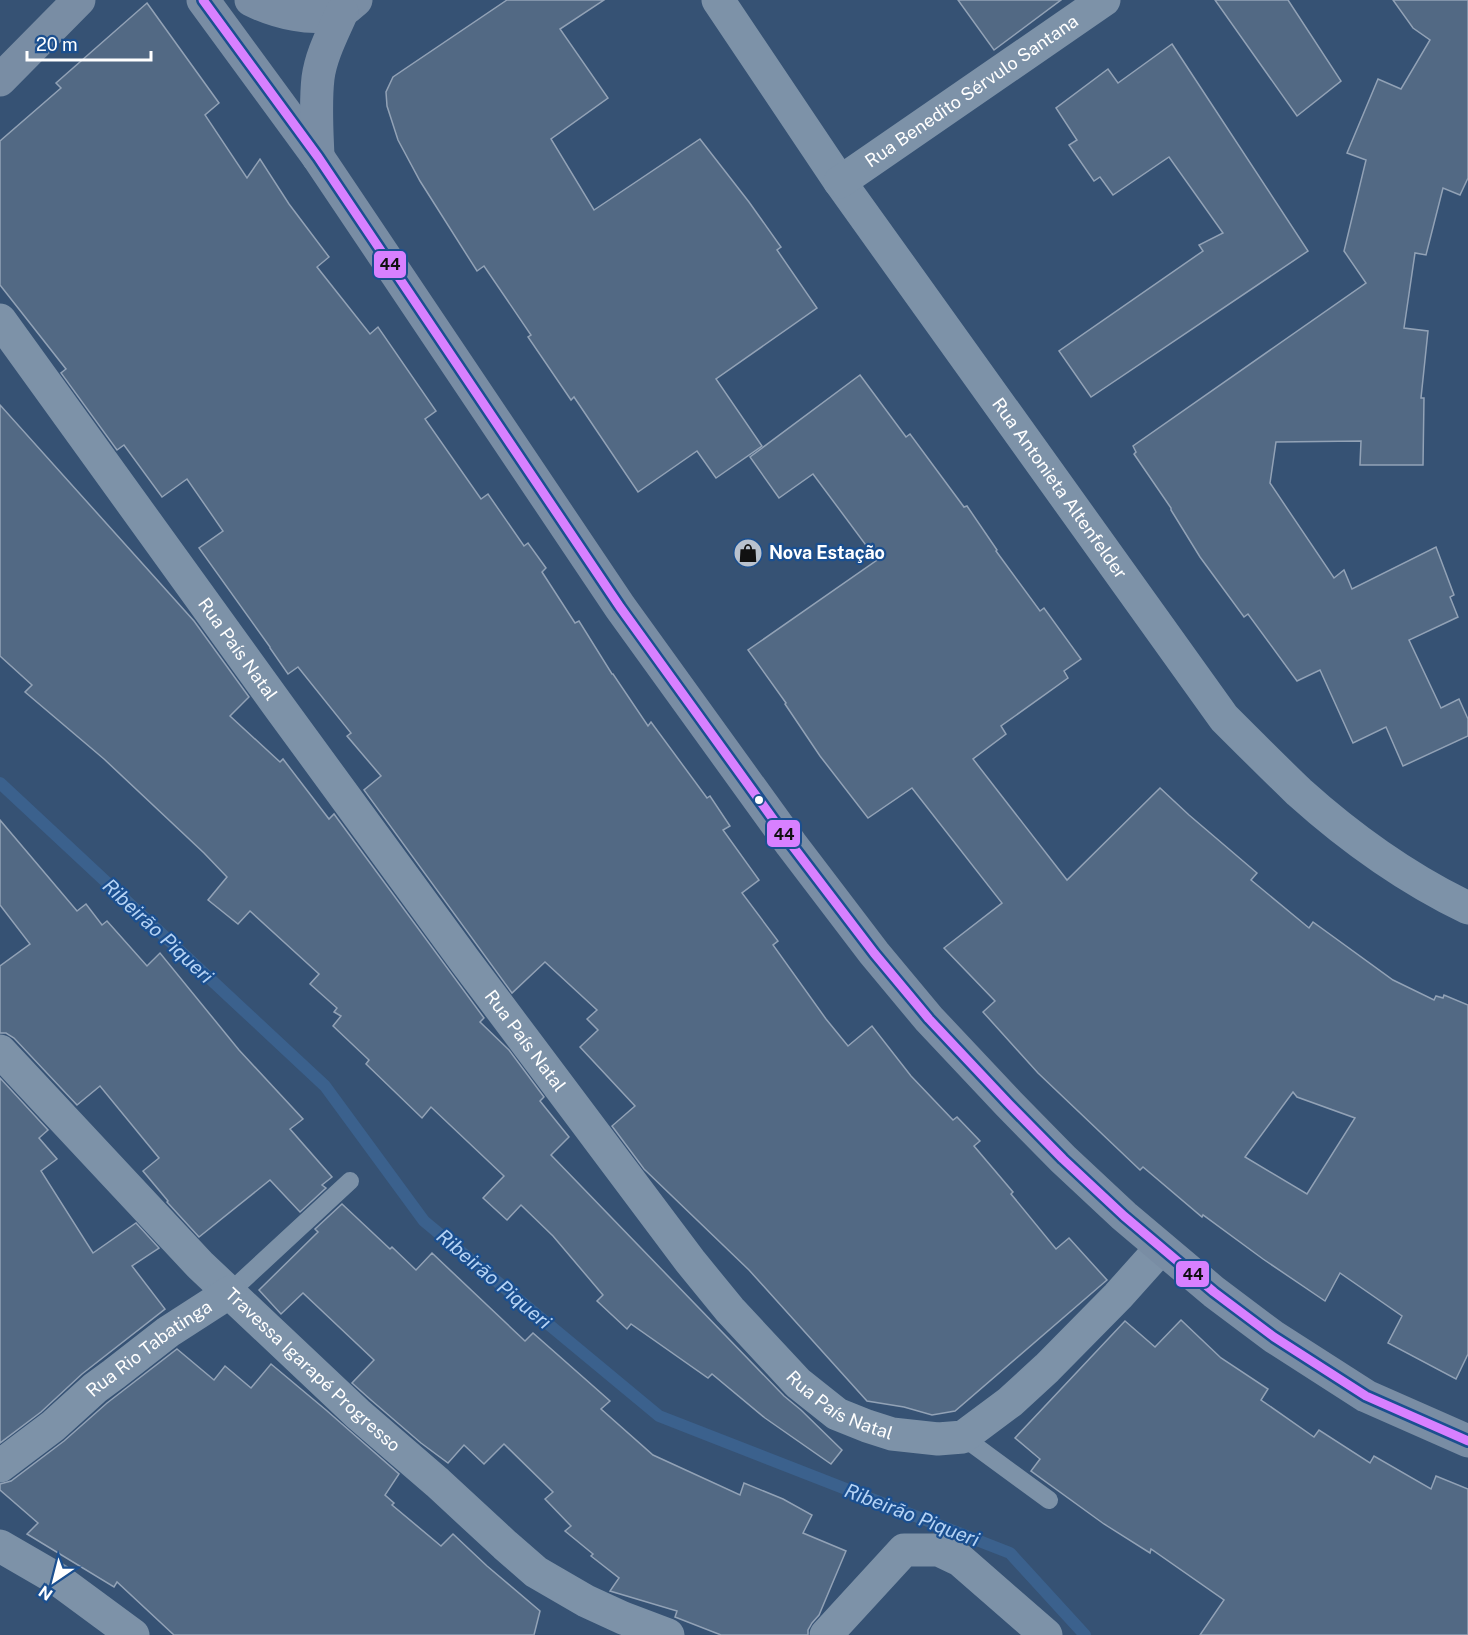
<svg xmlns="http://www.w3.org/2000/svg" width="1468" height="1635" font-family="'Public Sans',sans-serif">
<rect width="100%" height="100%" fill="#365274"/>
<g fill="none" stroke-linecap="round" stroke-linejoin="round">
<path stroke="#3b618d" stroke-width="12" d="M0,783l325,303 99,135 235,195 351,137 75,82"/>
</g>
<g fill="#526984" stroke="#92a2b6" stroke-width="1.5" fill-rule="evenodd">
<path d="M507,0h97l-44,29 48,69 -57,41 43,71 106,-71 49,63 32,45 -4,3 40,58 -101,71 46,67 -46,32 -19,-27 -59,41 -64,-95 -3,3 -43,-63 3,-2 -47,-69 -7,5 -57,-90 -22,-41 -11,-34 -1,-14 7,-15z"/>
<path d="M958,0h103l-67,50z"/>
<path d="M1215,0h73l53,81 -44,35z"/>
<path d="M1393,0h75v178l-8,17 -17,-7 -17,67 -11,-2 -11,75 24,3 -7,67h3l-1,67h-63l1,-24 -85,1 -6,41 64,95 10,-8 8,19 84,-42 18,48 -4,2 8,20 -49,23 32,68 18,-9 9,20v17l-65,30 -17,-39 -33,16 -33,-73 -23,11 -49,-67 -4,3 -44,-60 -29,-47v-2l-37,-54 2,-2 -3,-6 233,-163 -22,-32 22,-91 -19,-7 31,-74 23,10 29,-49 -17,-12z"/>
<path d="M147,3l72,100 -14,12 42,63 13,-19 29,45 40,53 -12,10 53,67 8,-7 58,84 -11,8 56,80 7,-5 36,52 4,-3 18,25 -4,4 33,51 4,-2 33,53h1l35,52 3,-4 56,76 3,-2 20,30 -7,4 36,50 -17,13 36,48 -5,4 53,74 22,27 24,-20 39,50 42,44 4,-3 23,24 -6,5 39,46 -2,2 45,55 13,-11 38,42 -152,131 -23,4 -28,-8 -37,-6 -118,-131 -105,-101 -32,-43 23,-20 -55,-59 18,-17 -11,-11 10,-9 -52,-48 -33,31 -148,-203 17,-14 -34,-40 4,-3 -53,-66 -10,7 -18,-26v-1l-71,-99 24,-17 -36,-52 -25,18 -38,-52 -7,5 -56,-77 5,-4 -66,-84v-144l61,-53 -5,-5z"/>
<path d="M1172,44l136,207 -217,146 -32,-46 144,-100 -4,-6 24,-12 -54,-76 -56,38 -13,-18 -6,4 -25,-36 8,-5 -21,-32 52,-39 10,14z"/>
<path d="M860,375l46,62 4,-3 54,73 3,-1 30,44 -1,1 44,60 4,-3 37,51 -17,12 4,7 -67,48 5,8 -33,25 94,121 93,-92 29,27 68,58 -6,7 58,48 4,-6 80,58 41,20 2,-4 7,2 1,-3 24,10v349l-12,25 -68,-36 14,-27 -62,-43 -15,28 -62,-42 -60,-44 -1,2 -59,-50 -3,3 -102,-97 -55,-61 12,-11 -51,-53 58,-45 -90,-115 -44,30 -48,-62 -35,-52 1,-1 -38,-53 129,-90 -64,-86 -34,24 -29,-41zM1293,1092l4,5 58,21 -48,76 -62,-37z"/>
<path d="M0,405l194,216 55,76 -19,19 50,46 3,-3 46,60 5,-5 150,204 -4,4 29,28 35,47 -4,4 29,36 -18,18 233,241 17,14 41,40 -11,14 -66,-46 -53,-44 -4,4 -77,-54 -4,5 -30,-28 6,-6 -50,-59 -32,-31 -14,15 -24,-22 21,-22 -73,-69 -9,11 -56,-54 3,-4 -36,-34 8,-10 -7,-4 3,-4 -27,-24 9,-10 -69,-63 -12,13 -30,-24 19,-23 -23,-24 -100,-94 -79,-67 7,-7 -32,-29z"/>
<path d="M0,820l77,91 9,-7 16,21 5,-4 40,45 13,-13 79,97 64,69 -13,10 42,48 -10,8 4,3 -26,24 -30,-32 -71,57 -32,-35 1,-1 -25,-30 16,-13 -59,-72 -23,19 -63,-67 -8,-5h-6v-67l30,-22 -30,-39z"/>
<path d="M0,1078l48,52 -9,8 18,21 -16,12 52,82 43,-30 23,25 -27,18 33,43 -83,65 -41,38 -41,31z"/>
<path d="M342,1204l48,45 2,-2 24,23 16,-17 93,88 8,-8 77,68 -9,8 52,46 87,40 4,-12 39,16 29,16 -9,18 43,18 -27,64 -7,8 -4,7v5h-87l-46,-18 2,-6 -67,-20 9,-13 -28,-22 2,-2 -28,-23 6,-5 -26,-27 8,-7 -49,-48 -20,20 -20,-19 -16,18 -27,-20 -50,-43 -19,-17 22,-23 -71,-67 -22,21 -22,-24 59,-58 -3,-3z"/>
<path d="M1181,1320l40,38 47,31 -7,11 53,37 5,-7 51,33 4,-7 57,33 5,-13 32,13v146h-268l24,-35 -73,-51 -1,4 -46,-29 -73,-53 9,-12 -25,-21 110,-117 30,26z"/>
<path d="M177,1349l37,31 11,-14 26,22 20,-24 55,46 73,64 -14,21 9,8 -2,2 49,41 12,-12 34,32 53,45 -6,24h-360l-57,-53 -3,5 -87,-53 11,-11 -38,-33v-6l11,-3 53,-40 43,-38z"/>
</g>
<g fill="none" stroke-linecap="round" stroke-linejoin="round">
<g stroke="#7d92a8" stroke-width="18">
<path d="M230,1292l120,-111"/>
<path d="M963,1437l86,63"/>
</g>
<g stroke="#7d92a8" stroke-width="33">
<path id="s1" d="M718,0l122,182 384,536c25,25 50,50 75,74 50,45 109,87 169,116"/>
<path id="s2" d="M840,182l264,-182"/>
<path id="s3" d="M0,320l280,388 185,253 225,300 40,49 68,73 39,31 30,12 25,8 46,5 25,-2 47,-35 37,-34 71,-72 43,-48"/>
<path id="s4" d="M0,1051l200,214 158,149 80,69 67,62 31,27 50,29 37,17 45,17"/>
<path id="s5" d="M0,1466l53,-40 42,-38 19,-14 54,-42 62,-40"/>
<path d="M0,1546l57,33 76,56"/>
<path d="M826,1635l78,-85h35l21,10 86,75"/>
</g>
<g stroke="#798da4" stroke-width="33">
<path d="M203,0l115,157 302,450 171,237 83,109 55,66 80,85 54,55 61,57 90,76 60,45 92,59 102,45"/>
<path d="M251,0c24,12 64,23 89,12 6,-2 11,-8 16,-12"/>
<path d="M0,80l79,-80"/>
<path d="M318,157c-1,-26 -3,-53 0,-79 3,-23 15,-45 24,-66"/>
</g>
<g stroke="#1b4f8f" stroke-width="14">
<path id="bus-1" d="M203,0l115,157 302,450 171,237 83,109 55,66 80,85 54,55 61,57 90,76 60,45 92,59 102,45"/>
</g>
<use href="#bus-1" stroke="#d880ff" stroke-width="9"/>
</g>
<defs>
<g id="shop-disc" transform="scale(1.5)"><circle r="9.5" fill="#b9c2ce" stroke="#1b4f8f"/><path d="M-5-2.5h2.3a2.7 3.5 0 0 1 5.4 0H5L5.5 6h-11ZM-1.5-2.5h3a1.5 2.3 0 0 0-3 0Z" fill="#111"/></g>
</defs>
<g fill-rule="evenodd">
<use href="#shop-disc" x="748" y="553"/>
</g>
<circle fill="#fff" stroke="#1b4f8f" stroke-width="2" cx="759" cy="800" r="5"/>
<g text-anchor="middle" stroke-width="4.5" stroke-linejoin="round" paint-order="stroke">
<g font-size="18" fill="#fff" stroke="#1b4f8f">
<text dy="6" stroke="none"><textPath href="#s2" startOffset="160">Rua Benedito Sérvulo Santana</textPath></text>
<text dy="6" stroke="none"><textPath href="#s1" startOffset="596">Rua Antonieta Altenfelder</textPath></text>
<text dy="6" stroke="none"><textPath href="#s3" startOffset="406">Rua País Natal</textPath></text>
<text dy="6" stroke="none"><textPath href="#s3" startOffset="892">Rua País Natal</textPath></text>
<text dy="6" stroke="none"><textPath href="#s5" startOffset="190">Rua Rio Tabatinga</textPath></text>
<text dy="6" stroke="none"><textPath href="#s4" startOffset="447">Travessa Igarapé Progresso</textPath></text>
<text dy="6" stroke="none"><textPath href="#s3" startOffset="1378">Rua País Natal</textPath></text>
</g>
<g font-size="18" font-weight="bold" fill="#fff" stroke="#1b4f8f" text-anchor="start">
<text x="769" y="559">Nova Estação</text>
</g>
<g font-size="20" font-style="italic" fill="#b5d3f5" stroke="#1b4f8f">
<text transform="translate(158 931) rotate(43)" y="7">Ribeirão Piqueri</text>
<text transform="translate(494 1279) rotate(40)" y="7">Ribeirão Piqueri</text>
<text transform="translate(912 1515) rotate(21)" y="7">Ribeirão Piqueri</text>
</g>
</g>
<g stroke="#1b4f8f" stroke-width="2">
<rect x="373" y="250" width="34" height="29" rx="6" fill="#d880ff"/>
<rect x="766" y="819" width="35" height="29" rx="6" fill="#d880ff"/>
<rect x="1175" y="1260" width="35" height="28" rx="6" fill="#d880ff"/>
</g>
<g font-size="16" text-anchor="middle" font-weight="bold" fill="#111">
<text x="390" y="270">44</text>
<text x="784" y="840">44</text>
<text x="1193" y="1280">44</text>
</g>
<g transform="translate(54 1581) rotate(215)" stroke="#1b4f8f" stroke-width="4.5" paint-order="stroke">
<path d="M0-4.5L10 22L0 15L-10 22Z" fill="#ffffff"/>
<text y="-9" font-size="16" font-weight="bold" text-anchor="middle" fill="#ffffff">N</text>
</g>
<path d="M27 51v9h124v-9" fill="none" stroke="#ffffff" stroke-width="3"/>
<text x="36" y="51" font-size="18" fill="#ffffff" stroke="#1b4f8f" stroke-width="4.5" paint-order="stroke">20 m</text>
</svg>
